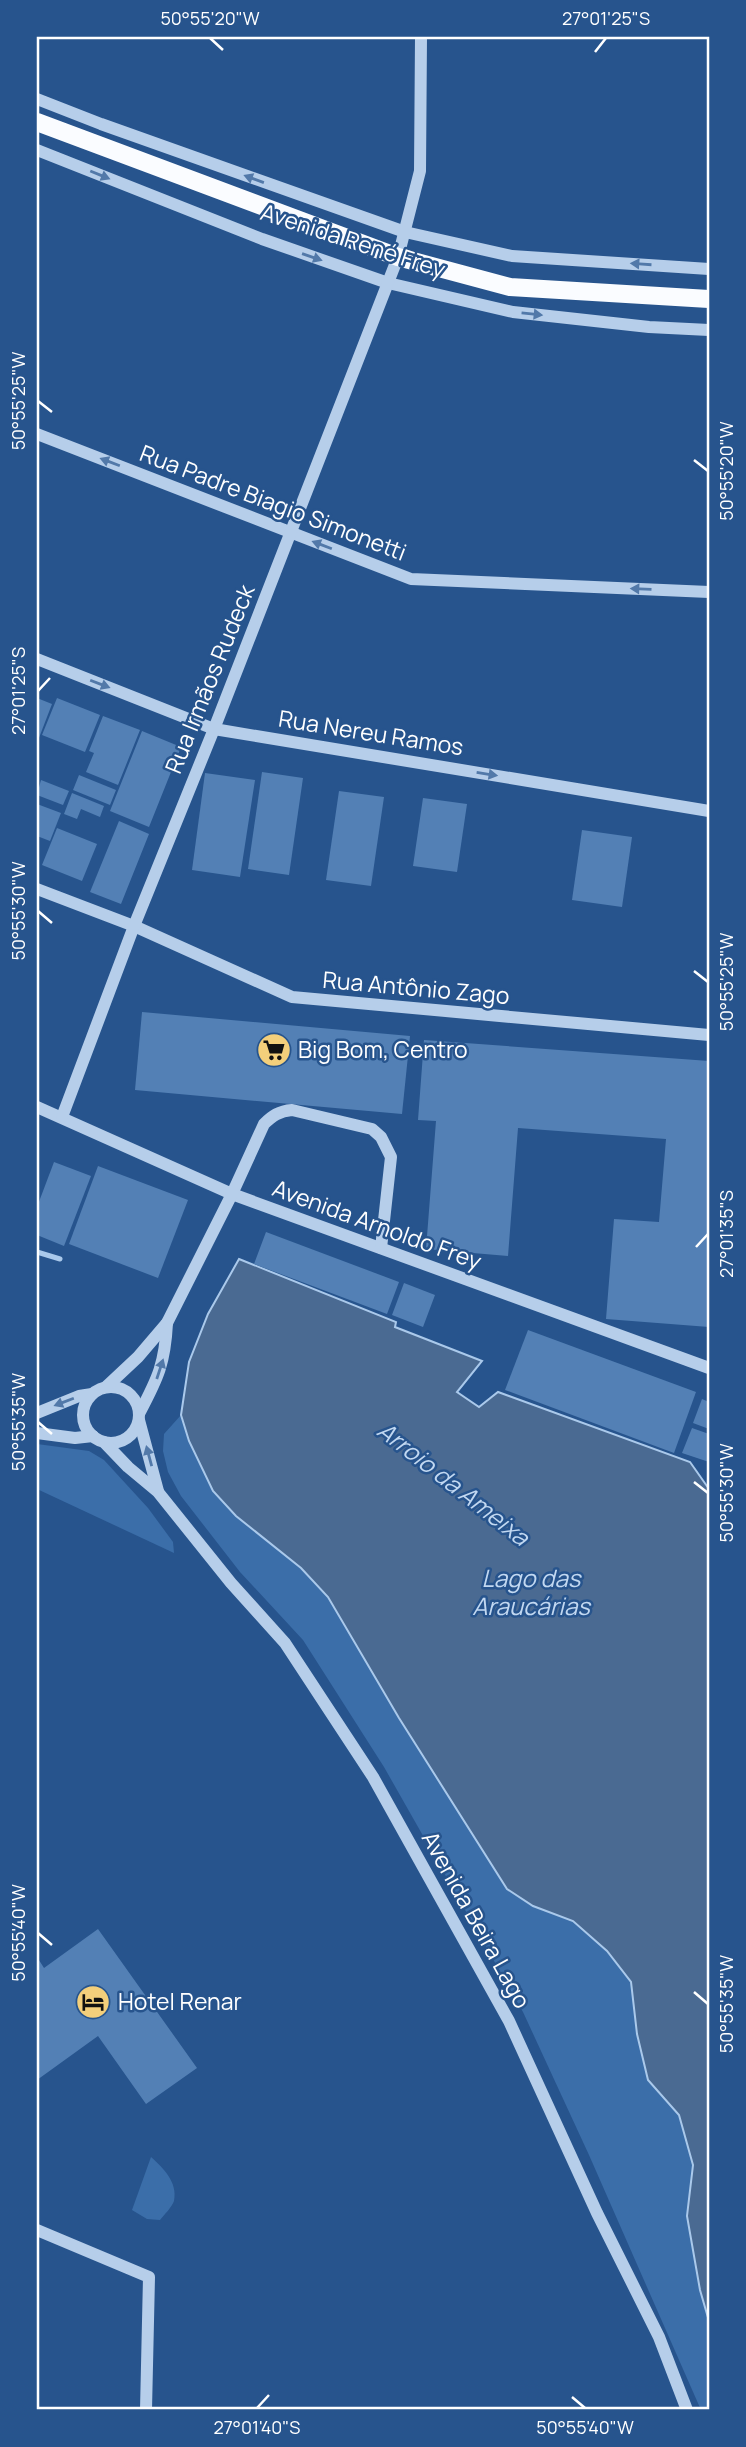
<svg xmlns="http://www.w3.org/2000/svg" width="746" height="2447" font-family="Manrope,sans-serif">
<rect width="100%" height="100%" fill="#27548d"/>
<g fill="#3b6ea9">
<path d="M181,1415l8,26 24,50 23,25 65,52 27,29 71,121 108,170 26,18 40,15 34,30 24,31 6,52 11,46 31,34 14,51 -6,51 13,74 9,31v89h-8l-112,-255 -66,-143 -139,-245 -81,-127 -63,-68 -59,-76 -13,-24 -5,-21 1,-17z"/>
<path d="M37,1444l52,7 15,9 44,48 25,34 1,11 -137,-64z"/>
<path d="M151,2157c12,11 27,25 23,44 -2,6 -10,14 -14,19l-13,-1 -15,-9z"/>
</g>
<path fill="#4a6a92" stroke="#aac9eb" stroke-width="2" d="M239,1259l157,63 -1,5 87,34 -25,31 22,15 19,-15 192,70 19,27v832l-9,-31 -13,-74 6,-51 -14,-50 -31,-35 -11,-46 -6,-52 -24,-31 -34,-30 -40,-15 -26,-17 -108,-171 -71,-121 -27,-29 -65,-52 -23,-25 -24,-50 -8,-26 8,-53 19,-48z"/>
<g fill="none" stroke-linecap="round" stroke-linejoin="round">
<path stroke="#aac9eb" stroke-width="5" d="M37,1252l23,7"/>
</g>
<g fill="#5380b5">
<path d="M37,698l15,6 -15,39z"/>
<path d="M57,698l43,17 -15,37 -43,-17z"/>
<path d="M103,716l37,14 -22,55 -32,-13 8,-19 -5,-2z"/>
<path d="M142,731l39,16 -32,80 -39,-16z"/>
<path d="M262,772l41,6 -14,97 -41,-6z"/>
<path d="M205,773l50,7 -15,97 -48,-7z"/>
<path d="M79,775l37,15 -6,15 -37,-15z"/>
<path d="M41,780l28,11 -6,14 -26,-10z"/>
<path d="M339,791l45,6 -13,89 -45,-6z"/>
<path d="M72,793l32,13 -4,11 -19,-8 -4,10 -13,-5z"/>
<path d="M423,798l44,6 -10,68 -44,-6z"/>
<path d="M37,804l24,9 -11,28 -13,-5z"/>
<path d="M119,821l30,13 -28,70 -31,-12z"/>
<path d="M57,828l40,16 -15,37 -40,-16z"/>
<path d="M582,830l50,7 -10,70 -50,-7z"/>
<path d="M142,1012l268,24 -8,78 -267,-24z"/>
<path d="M424,1040l285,21v266l-103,-8 8,-100 45,3 7,-83 -148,-11 -10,128 -82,-7 10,-128 -18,-1z"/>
<path d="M54,1162l37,14 -27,70 -27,-11v-28z"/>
<path d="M98,1166l90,34 -30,78 -89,-34z"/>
<path d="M266,1232l133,50 -12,32 -133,-50z"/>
<path d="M404,1283l31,12 -12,32 -31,-12z"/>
<path d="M528,1330l168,62 -22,61 -169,-63z"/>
<path d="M702,1399l7,3v27l-16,-6z"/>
<path d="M692,1428l17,6v28l-27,-9z"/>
<path d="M98,1929l99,139 -51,36 -48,-68 -61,44v-123l7,11z"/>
</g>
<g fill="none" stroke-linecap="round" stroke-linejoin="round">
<g stroke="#b6ceea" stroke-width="12">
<path d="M37,99l64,25 304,108 107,24 197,13"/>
<path d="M37,150l225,89 126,44 125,29 136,15 60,3"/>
<path d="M37,434l374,145 298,13"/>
<path d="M37,659l177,70 495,82"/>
<path d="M37,889l97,37 158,71 417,38"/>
<path d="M37,1107l195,87 477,174"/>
<path d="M62,1117l72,-191 80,-197 184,-472 22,-86 1,-134"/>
<circle cx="111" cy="1415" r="28"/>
<path d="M106,1387l32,-30 29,-34 65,-129 32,-70c8,-8 15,-13 28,-14l80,19 9,8 10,20 -10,91"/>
<path d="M140,1412c18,-34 25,-49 27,-89"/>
<path d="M37,1413l42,-17 13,-2"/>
<path d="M139,1420l19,71"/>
<path d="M37,1433l38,5 18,-2"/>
<path d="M104,1442l24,25 30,25 73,91 54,60 88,134 136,244 88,192 62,124 28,73"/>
<path d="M37,2230l112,47 -3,133"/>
</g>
<path stroke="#fafcff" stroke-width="18" d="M37,122l361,135 112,30 199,12"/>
</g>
<defs><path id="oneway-solid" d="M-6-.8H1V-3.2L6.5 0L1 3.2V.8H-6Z" transform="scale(1.75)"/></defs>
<g fill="#5279a9">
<use href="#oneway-solid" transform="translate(100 175) rotate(22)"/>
<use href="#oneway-solid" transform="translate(254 179) rotate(-160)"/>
<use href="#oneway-solid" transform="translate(312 257) rotate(19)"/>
<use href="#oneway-solid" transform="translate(641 264) rotate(-176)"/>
<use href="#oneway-solid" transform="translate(532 314) rotate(6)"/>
<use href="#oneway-solid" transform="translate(110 462) rotate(-159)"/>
<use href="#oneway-solid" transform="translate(322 545) rotate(-159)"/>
<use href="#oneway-solid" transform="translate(641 589) rotate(-178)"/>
<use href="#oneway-solid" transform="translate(100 684) rotate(21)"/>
<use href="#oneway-solid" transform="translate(487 774) rotate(9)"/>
<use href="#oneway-solid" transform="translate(160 1369) rotate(-72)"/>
<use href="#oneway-solid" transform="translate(64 1402) rotate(159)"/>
<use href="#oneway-solid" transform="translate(149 1456) rotate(-105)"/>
</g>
<path fill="none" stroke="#fff" stroke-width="2.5" d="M210,38l13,12M595,52l11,-14M38,401l14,11M694,460l14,11M38,691l12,-13M38,911l14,12M694,971l14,11M696,1247l12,-13M38,1422l14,12M694,1482l14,11M38,1933l14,12M694,1992l14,12M572,2397l13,11M257,2408l12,-13"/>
<defs>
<g id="supermarket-disc" transform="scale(1.75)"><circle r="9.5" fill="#f3cf7b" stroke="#27548d"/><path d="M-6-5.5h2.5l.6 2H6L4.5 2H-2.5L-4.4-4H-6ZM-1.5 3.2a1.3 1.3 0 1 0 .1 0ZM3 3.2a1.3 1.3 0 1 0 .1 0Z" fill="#111"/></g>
<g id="hotel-disc" transform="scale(1.75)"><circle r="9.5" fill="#f3cf7b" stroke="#27548d"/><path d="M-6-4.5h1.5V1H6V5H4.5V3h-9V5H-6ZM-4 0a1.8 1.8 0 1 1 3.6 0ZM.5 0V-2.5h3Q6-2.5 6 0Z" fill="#111"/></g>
</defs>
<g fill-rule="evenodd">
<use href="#supermarket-disc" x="274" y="1050"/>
<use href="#hotel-disc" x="93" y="2002"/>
</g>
<g text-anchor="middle" stroke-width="5" stroke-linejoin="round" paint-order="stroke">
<g font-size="23" fill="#fff" stroke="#27548d">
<text transform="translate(353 241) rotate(18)" y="8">Avenida René Frey</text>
<text transform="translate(273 503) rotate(21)" y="8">Rua Padre Biagio Simonetti</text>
<text transform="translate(210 679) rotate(-68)" y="8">Rua Irmãos Rudeck</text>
<text transform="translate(371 733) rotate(9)" y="8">Rua Nereu Ramos</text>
<text transform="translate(416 988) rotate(5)" y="8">Rua Antônio Zago</text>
<text transform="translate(377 1225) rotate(20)" y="8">Avenida Arnoldo Frey</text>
<text transform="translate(476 1920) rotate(61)" y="8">Avenida Beira Lago</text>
</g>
<g font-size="23" fill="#fff" stroke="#27548d" text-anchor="start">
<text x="298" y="1058">Big Bom, Centro</text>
<text x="118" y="2010">Hotel Renar</text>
</g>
<g font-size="24" font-style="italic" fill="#c2d8f1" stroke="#27548d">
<text transform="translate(453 1484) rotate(38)" y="8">Arroio da Ameixa</text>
<text x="531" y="1587">Lago das<tspan x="531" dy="28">Araucárias</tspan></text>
</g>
</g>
<rect width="746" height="2447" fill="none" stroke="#27548d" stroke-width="77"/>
<rect x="38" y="38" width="670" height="2370" fill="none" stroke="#fff" stroke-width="2.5"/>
<g font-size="18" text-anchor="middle" fill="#fff">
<text x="210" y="25">50°55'20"W</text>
<text x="606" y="25">27°01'25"S</text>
<text transform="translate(19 401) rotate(-90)" y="6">50°55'25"W</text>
<text transform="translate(727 471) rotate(-90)" y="6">50°55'20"W</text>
<text transform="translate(19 691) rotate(-90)" y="6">27°01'25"S</text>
<text transform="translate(19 911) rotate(-90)" y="6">50°55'30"W</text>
<text transform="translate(727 982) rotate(-90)" y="6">50°55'25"W</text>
<text transform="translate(727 1234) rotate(-90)" y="6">27°01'35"S</text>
<text transform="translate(19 1422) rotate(-90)" y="6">50°55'35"W</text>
<text transform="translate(727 1493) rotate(-90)" y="6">50°55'30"W</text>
<text transform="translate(19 1933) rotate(-90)" y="6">50°55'40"W</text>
<text transform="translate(727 2004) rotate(-90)" y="6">50°55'35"W</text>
<text x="257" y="2434">27°01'40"S</text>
<text x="585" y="2434">50°55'40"W</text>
</g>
</svg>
